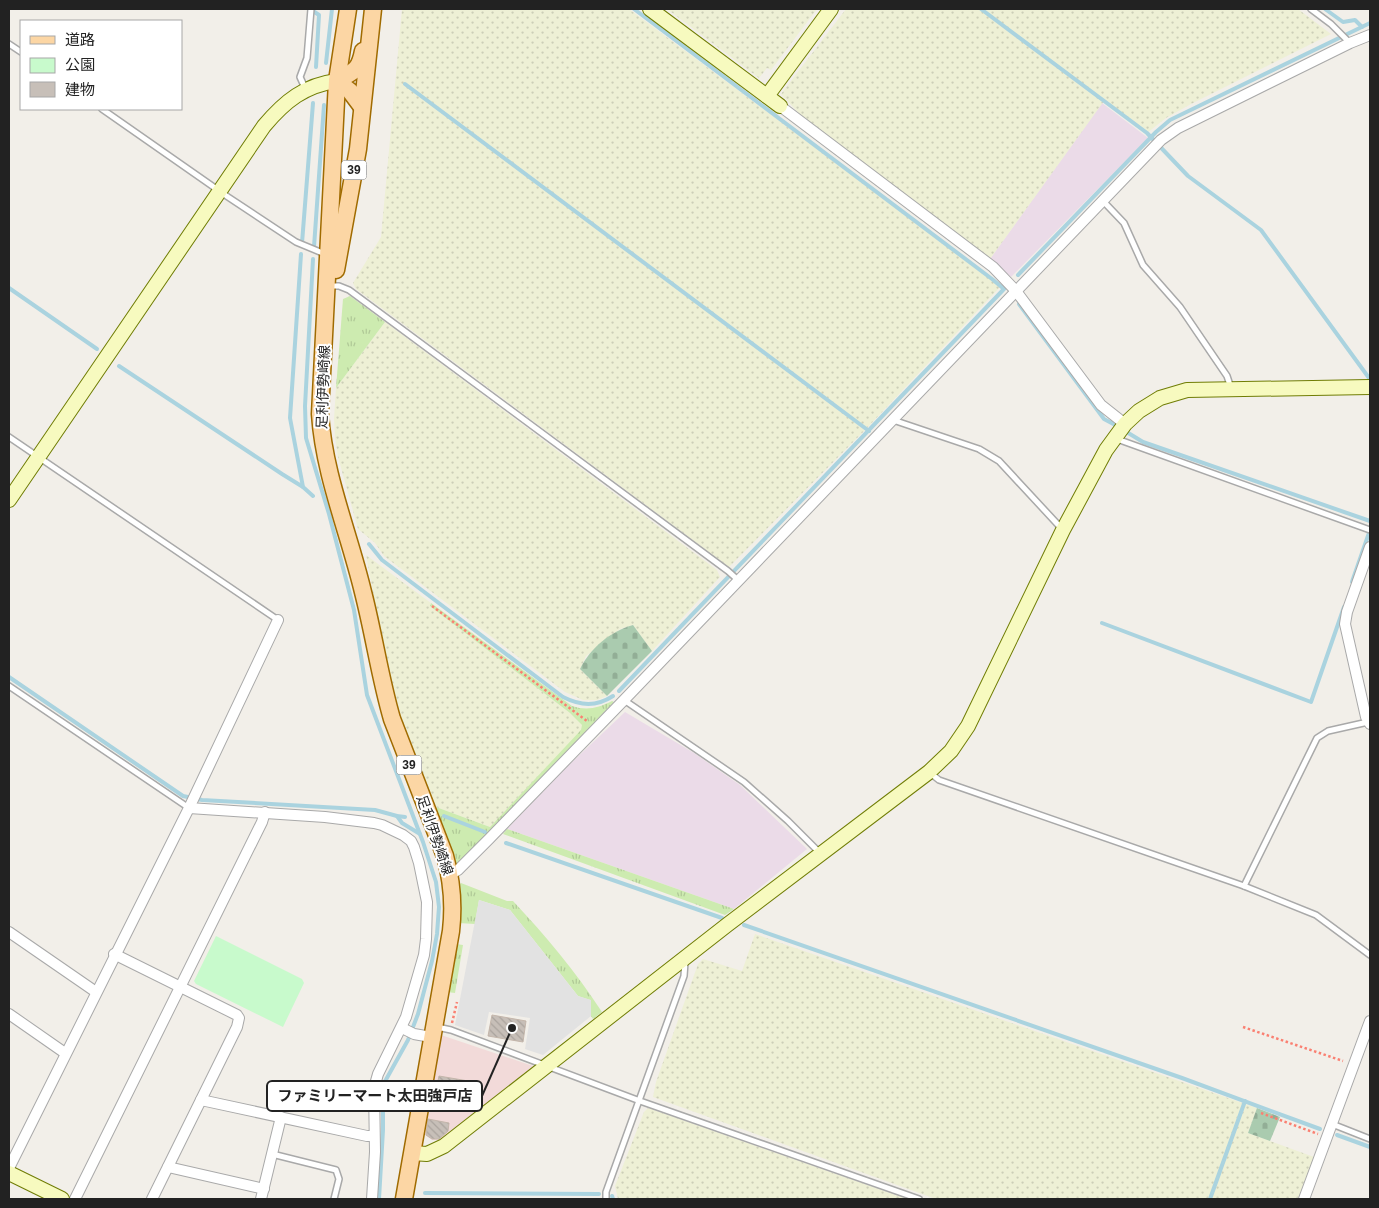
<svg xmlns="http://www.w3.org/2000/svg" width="1379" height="1208" font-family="Helvetica,'Noto Sans JP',sans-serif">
<defs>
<pattern id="farmland-dots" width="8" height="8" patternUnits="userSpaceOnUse" patternTransform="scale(1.25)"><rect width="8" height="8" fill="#eef0d5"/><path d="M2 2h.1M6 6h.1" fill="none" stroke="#ccceb7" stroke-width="1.8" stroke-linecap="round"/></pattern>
<pattern id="grass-tufts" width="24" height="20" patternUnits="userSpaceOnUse" patternTransform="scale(1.25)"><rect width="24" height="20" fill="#cdebb0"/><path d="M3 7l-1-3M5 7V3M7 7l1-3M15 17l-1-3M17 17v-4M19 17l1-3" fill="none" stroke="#b0c997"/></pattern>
<pattern id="cemetery-stones" width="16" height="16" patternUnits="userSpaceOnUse" patternTransform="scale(1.25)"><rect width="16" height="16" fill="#aacbaf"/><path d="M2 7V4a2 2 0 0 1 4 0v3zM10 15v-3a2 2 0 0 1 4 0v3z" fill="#92ae96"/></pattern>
<pattern id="building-back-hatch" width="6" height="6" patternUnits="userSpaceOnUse" patternTransform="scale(1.25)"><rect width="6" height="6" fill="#c7bfb8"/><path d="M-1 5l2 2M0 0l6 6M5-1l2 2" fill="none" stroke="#aba49e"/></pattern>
</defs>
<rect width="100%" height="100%" fill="#f2efe9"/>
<path fill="#f2dad9" d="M441,1035l95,32 -93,73h-11l-7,-5z"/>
<g fill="#ebdbe8">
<path d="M1102,103l46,35 -137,139 -21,-18z"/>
<path d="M625,712l69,41 46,32 67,64 -73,60 -227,-80 62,-64z"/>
</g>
<g fill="url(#farmland-dots)">
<path d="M402,9h227l372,277 -134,142 -138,139 -373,-278 -3,-6 28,-46z"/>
<path d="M667,9h150l-46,61 -4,-2 -8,10z"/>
<path d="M846,9h452l33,25 -140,70 -25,14 -19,15 -43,-32 -114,158 -184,-138 -25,-27z"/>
<path d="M385,322l332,248 3,7 -68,74 -19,-26 -13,4 -34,27 -6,13 27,27 -10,4h-14l-18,-8 -181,-136 -9,-13 -17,-14 -20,-72 -3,-19 -1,-19 2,-31z"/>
<path d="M366,555l65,48 -1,2 140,108 12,12v5l-92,97 -54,-20 -34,-86 -18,-70z"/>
<path d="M755,934l502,174 -9,25 66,24 -16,42h-362l-283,-102 3,-15 42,-118 5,-5 39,12z"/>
<path d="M648,1108l259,91h-289l-3,-13 29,-74z"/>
</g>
<g fill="url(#grass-tufts)">
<path d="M350,296l35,26 -49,66 7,-89z"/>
<path d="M431,603l141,103c15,5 26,2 40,-5l2,1 -159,165 -19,-60 54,20 91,-97 1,-5 -12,-12 -140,-107z"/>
<path d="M507,829l227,80 -9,6 -222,-81z"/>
<path d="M461,883l46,18h6c32,34 63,71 89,111l-9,7 -2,-3 -1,-16 -12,-4 -68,-86 -31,-10 -4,24 -17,-1v-37z"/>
<path d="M456,944l7,1 -8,48 -8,-1z"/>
</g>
<g fill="url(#cemetery-stones)">
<path d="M633,625l19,26 -45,45 -27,-27c10,-21 31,-38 53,-44z"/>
<path d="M1257,1108l23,9 -10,24 -22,-8z"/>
</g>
<path fill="#c8facc" d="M216,936l86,43 2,4 -21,44 -87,-43 -2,-3z"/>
<path fill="#e2e2e2" d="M479,900l31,10 68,86 13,4v16l-48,39 -18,-6 5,-31 -41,-6 -5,23 -29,-10z"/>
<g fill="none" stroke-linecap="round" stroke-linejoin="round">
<g stroke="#aad3df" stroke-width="4">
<path d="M310,9l9,6 -3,52"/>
<path d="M981,9l166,124 41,43 73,54 108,148h1"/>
<path d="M1325,9l18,13 12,-2 7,7"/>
<path d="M326,63l6,-54"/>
<path d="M405,84l464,347"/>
<path d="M302,243l11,-140"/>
<path d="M314,247l10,-142"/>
<path d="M301,254l-11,164 13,69"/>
<path d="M313,259l-8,147 1,32 23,76 25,96 13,85 56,147 13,40 3,25 -2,27 -5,27 -14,53 -10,26 -25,45v45l-4,69"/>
<path d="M1018,275l138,-143 14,-12 200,-97"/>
<path d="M9,288l88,61"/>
<path d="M1019,304l85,115 15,8"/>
<path d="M119,366l163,108 21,13 10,9"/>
<path d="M1125,431l18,11 227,79"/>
<path d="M369,544l13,16 181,137c18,9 33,10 50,-1"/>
<path d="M1352,582l18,-52"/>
<path d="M1102,623l209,79 33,-95"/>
<path d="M9,677l174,119 19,4 173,10 22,6 8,1"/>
<path d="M619,691l385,-402 -12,-10 -358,-270"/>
<path d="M397,816l5,7 18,11"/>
<path d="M444,816l41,16"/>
<path d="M506,843l216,75"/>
<path d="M744,925l438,153 138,51"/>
<path d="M1337,1135l33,12"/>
<path d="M425,1193l174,1"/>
<path d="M612,1196l1,3"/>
<path d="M1210,1199l35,-98"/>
</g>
</g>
<g fill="url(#building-back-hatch)" stroke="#c4b6ab">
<path d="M492,1015l34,6 -3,21 -35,-6z"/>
<path d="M439,1076l41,7 -3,19 -42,-6z"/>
<path d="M428,1119l21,4 -1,8 -9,8h-7l-6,-4z"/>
</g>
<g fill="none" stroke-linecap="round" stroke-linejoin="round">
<g stroke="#a9a9a9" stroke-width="8">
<g id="lane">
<path d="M1311,9l20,15 19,19"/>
<path d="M9,44l12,8"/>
<path d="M305,88l-5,-11 7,-19 4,-49"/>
<path d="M102,109l126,88 68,45 29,12"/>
<path d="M1103,201l21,22 19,42 37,42 47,69 4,12"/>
<path d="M334,286h5l10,4 379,281 10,9"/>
<path d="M893,420l86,29 20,12 63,68"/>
<path d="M9,437l269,183"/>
<path d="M1117,439l253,91"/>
<path d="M9,686l180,122"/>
<path d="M624,700l120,82 44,39 31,31"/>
<path d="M929,772l10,8 305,106 72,29 54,40"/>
<path d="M1244,886l73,-148 11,-7 40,-9"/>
<path d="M437,1027l14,3 189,71 279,98"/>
<path d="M1332,1124l38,15"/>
<path d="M272,1154l64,16 3,9 -5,20"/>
<path d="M606,1199v-7l78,-216 1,-14"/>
</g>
</g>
<g stroke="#a9a9a9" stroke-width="12">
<g id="street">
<path d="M780,106l213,161 23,24 85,114 24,19"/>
<path d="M1370,547l-23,65 -2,12 21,93 4,7"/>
<path d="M189,808l136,9 49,6 8,2 21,10 8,6 3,6 5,16 8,39 -1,37 -2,16 -18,62 -28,57 -4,14 1,64 -3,47"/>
<path d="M450,875l8,-5 31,-31 135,-139 537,-560 17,-12 172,-85 20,-8"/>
<path d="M9,932l87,60"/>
<path d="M114,954l123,61 2,3 -2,9 -85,172"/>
<path d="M9,1014l56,39"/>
<path d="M402,1028l12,6 17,3"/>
<path d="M201,1100l166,36h7"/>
<path d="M168,1167l96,22"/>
<path d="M9,1168l180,-360 89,-188"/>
<path d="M75,1199l187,-377 3,-10"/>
<path d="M261,1199l20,-82"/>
<path d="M1304,1199l66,-178"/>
</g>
</g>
<g stroke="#707d05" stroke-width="16">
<g id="secondary">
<path d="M650,9l130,97"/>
<path d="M767,96l64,-87"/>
<path d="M9,500l255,-374c21,-25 41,-41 73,-45"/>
<path d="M412,1153l15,1 17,-8 283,-221 202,-153 22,-21 17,-25 95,-196 43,-80 19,-26 14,-13 21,-13 27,-8 183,-3"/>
<path d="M9,1173l53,26"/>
</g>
</g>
<g stroke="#a06b00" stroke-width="19">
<g id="primary">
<path d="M348,9l-11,72 -17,333c4,61 29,119 43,178 11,43 17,86 29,127l53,137c7,25 9,49 6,75l-47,268"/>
<path d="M362,107l-12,-16 -13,-10c16,-10 22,-9 26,-30"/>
<path d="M336,270l22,-121 15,-140"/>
</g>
</g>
<g stroke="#fa8072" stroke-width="2.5" stroke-dasharray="2.5 2.5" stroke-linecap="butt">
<path d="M432,606l155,115"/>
<path d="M452,1023l5,-21"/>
<path d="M1243,1027l100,34"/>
<path d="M1261,1113l57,21"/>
</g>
<use href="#lane" stroke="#fff" stroke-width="5"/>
<use href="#street" stroke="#fff" stroke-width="10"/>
<use href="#secondary" stroke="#f7fabf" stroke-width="14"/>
<use href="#primary" stroke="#fcd6a4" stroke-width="16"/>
</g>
<g text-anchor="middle" stroke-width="4" stroke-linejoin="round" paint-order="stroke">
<g fill="#fff" stroke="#646464" stroke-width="1">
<rect x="341.5" y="160.5" width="25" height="19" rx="4"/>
<rect x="396.5" y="755.5" width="25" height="19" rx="4"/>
</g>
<g font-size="12" font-weight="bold" fill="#222">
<text x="354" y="174">39</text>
<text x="409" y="769">39</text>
</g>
<g font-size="14" fill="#222" stroke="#fff">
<text transform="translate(323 387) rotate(-88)" y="5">足利伊勢崎線</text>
<text transform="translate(435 835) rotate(71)" y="5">足利伊勢崎線</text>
</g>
</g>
<path fill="none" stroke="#222" stroke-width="2" d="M512 1028L482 1096"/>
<circle fill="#222" stroke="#fff" stroke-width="2" cx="512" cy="1028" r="5"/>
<rect fill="#fff" stroke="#222" stroke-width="2" x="267" y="1081" width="215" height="30" rx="5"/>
<g font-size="15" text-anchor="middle" font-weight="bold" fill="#222">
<text x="375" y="1101">ファミリーマート太田強戸店</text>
</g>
<rect width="1379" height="1208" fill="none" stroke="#222222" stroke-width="20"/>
<rect x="20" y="20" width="162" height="90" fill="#ffffff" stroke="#a7a7a7"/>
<rect x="30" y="36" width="25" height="8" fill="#fcd6a4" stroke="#a7a7a7"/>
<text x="65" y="45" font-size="15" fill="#222222">道路</text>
<rect x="30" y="58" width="25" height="15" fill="#c8facc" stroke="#a7a7a7"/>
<text x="65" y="70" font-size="15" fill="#222222">公園</text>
<rect x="30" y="82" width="25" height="15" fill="#c7bfb8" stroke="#a7a7a7"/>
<text x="65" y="95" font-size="15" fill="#222222">建物</text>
</svg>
